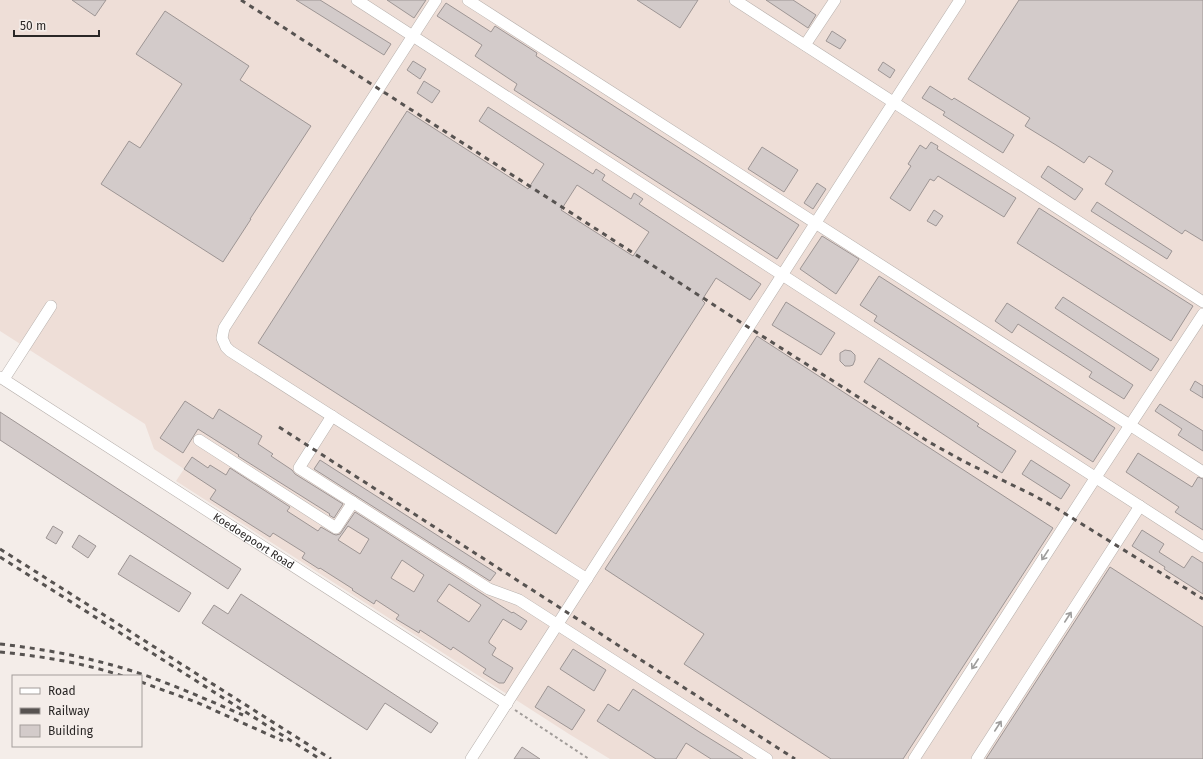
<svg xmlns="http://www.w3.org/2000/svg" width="1203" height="759" font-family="'Fira Sans',sans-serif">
<rect width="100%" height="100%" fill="#f4ede9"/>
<path fill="#eeded7" d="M0,0h1203v759h-593l-41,-25 -393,-253 8,-12 -30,-20 -9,-25 -145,-93z"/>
<g fill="#d3cbca" stroke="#9d9594" fill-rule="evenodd">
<path d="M72,0h34l-11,16z"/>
<path d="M296,0h24l71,44 -7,11z"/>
<path d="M387,0h39l-12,18z"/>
<path d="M637,0h61l-18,28z"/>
<path d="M766,0h27l23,15 -8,13z"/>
<path d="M1019,0h184v241l-18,-11 -3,4 -77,-50 8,-13 -24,-15 -5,7 -28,-18 -31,-19 5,-8 -62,-39z"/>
<path d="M446,3l45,29 4,-6 42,27 -1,3 263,169 -22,34 -263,-169 3,-6 -42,-28 7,-11 -45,-29z"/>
<path d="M165,11l84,55 -9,14 71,46 -61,93h1l-28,43 -122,-78 28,-43 11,7 42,-64 -46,-30z"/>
<path d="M832,31l14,9 -6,9 -14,-8z"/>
<path d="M413,61l13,8 -6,10 -13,-9z"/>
<path d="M883,62l12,8 -5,8 -12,-8z"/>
<path d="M424,81l16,10 -8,12 -15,-10z"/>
<path d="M930,86l22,14 2,-2 60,37 -11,18 -60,-38 2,-3 -23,-14z"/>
<path d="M488,107l105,67 3,-5 9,6 -3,5 29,19 3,-6 9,6 -4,5 122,80 -11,16 -34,-22 -14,22 3,3 -149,231 -298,-191 149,-232 121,78 16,-25 -65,-43zM577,185l72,47 -16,24 -72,-46z"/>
<path d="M931,142l7,4 -1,3 79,49 -12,19 -66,-41 -4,5 -4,-2 -20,32 -20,-13 21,-32 -3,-2 12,-19 6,4z"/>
<path d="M762,147l36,23 -14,22 -36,-23z"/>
<path d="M1048,166l35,23 -8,11 -34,-23z"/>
<path d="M817,183l9,6 -13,20 -9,-6z"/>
<path d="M1097,202l75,49 -5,8 -76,-48z"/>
<path d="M1039,208l154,98 -22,35 -154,-98z"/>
<path d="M934,210l9,6 -7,10 -9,-5z"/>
<path d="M822,236l37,23 -23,35 -36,-25z"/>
<path d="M879,276l236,152 -22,34 -219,-141 3,-5 -17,-11z"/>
<path d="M1063,297l96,62 -8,12 -96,-63z"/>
<path d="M786,302l49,31 -14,22 -49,-30z"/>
<path d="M1007,303l126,82 -9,14 -35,-22 3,-5 -74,-48 -6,9 -17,-12z"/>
<path d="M757,336l296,192 -150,231h-72l-147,-95 20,-30 -99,-65z"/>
<path d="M845,350l6,1 4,4v5l-2,5 -3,1h-5l-5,-5v-8z"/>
<path d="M879,358l100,66 -2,2 39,25 -14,22 -138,-91z"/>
<path d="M1195,381l8,5v12l-13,-8z"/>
<path d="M185,401l28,18 6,-10 43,27 -4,8 15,10 -2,2 21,14 3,4 48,30 -9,14 -5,-3 1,-1 -92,-58 1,-1 -41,-26 -15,24 -23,-15z"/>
<path d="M1160,404l43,27v20l-25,-16 4,-6 -27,-18z"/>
<path d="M0,412l241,157 -13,20 -228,-149z"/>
<path d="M1138,453l54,34 6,-10 5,2v51l-28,-18 4,-5 -53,-35z"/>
<path d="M192,457l16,11 2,-3 16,10 4,-7 60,39 -3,4 31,20 3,-4 12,7 3,1 4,-1 15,-22 157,101 1,-1 14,9 -6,9 -18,-11 -14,22v2l7,5 -4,7 21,13 -9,15h-5l-16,-10 3,-4 -33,-22 -2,3 -31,-20 -1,3 -23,-14 3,-4 -23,-15 -2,4 -22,-14 1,-1 -33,-21 -1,1 -17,-11 3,-5 -32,-20 -3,4 -60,-38 6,-9 -32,-21zM348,526l21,13 -9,15 -22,-14zM402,560l22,15 -10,17 -23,-14zM449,584l32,21 -12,17 -32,-21z"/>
<path d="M320,460l176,113 -6,8 -176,-112z"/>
<path d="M1031,460l39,25 -9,14 -39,-25z"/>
<path d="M53,526l10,6 -7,12 -10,-6z"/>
<path d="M1142,530l22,14 -5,8 25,16 8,-12 11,7v31l-39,-25 1,-2 -33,-21z"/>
<path d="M79,535l17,11 -8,12 -16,-11z"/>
<path d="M130,555l61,38 -12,19 -61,-38z"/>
<path d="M1110,567l93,60v132h-217z"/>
<path d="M241,594l197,129 -7,10 -46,-30 -18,27 -165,-107 12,-18 14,9z"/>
<path d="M573,649l33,21 -12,21 -34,-22z"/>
<path d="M548,686l37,24 -13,20 -37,-23z"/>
<path d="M633,689l68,44 42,26h-32l-25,-16 -10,16h-20l-59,-38 11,-17 11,7z"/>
<path d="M522,747l18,12h-26z"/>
</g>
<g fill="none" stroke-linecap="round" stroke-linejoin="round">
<g stroke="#b7b0ac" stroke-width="12">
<g id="minor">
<path d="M357,0l846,547"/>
<path d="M436,0l-212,328 -2,10 4,9 4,4 357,228"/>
<path d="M468,0l735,472"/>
<path d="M735,0l468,302"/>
<path d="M805,45l30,-45"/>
<path id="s1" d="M0,377l507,327"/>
<path d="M4,379l47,-73"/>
<path d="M332,416l-33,52 190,121 30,11 248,159"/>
<path d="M199,440l137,88 17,-26"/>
<path d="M471,759l378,-588 111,-171"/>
<path d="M914,759l182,-282 107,-163"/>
<path d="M977,759l163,-253"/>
</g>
</g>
<path stroke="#a19c99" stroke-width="2" stroke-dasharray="3 3" stroke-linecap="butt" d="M515,710l74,49"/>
<use href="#minor" stroke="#fff" stroke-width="11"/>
<g stroke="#575351" stroke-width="3" stroke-dasharray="5 5" stroke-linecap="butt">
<path d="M241,0l507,327 181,115 36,20 68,33 23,13 147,91"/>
<path d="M279,427l516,332"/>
<path d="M0,549l331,210"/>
<path d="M0,557l320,202"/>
<path d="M0,644c44,5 87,13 129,26 39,12 76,29 114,45"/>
<path d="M0,652c41,4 83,11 123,24"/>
<path d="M141,682l55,20 87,39"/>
</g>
</g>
<defs><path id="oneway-shaft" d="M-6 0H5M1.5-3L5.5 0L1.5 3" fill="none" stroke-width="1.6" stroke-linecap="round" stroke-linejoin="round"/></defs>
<g stroke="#9f9e9d">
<use href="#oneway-shaft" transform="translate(1045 555) rotate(123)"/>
<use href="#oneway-shaft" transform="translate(1068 617) rotate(-57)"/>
<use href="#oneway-shaft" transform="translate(975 664) rotate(123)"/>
<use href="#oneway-shaft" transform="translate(998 726) rotate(-57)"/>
</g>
<g text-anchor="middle" stroke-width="4" stroke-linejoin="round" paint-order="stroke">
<g font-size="11" fill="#2a2726" stroke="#f4ede9">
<text dy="4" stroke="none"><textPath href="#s1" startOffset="302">Koedoepoort Road</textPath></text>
</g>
</g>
<rect x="12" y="675" width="130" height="72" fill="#f4ede9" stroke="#a39e9b"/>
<rect x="20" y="688" width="20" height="6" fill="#ffffff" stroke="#a39e9b"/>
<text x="48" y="695" font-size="12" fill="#2a2726">Road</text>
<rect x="20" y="708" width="20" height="6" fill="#575351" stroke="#a39e9b"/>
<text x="48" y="715" font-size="12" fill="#2a2726">Railway</text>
<rect x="20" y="725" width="20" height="12" fill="#d3cbca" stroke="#a39e9b"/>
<text x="48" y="735" font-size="12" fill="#2a2726">Building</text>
<path d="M14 30v6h85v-6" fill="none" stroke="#2a2726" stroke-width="2"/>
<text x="20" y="30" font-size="12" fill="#2a2726" stroke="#f4ede9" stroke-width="3" paint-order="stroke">50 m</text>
</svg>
